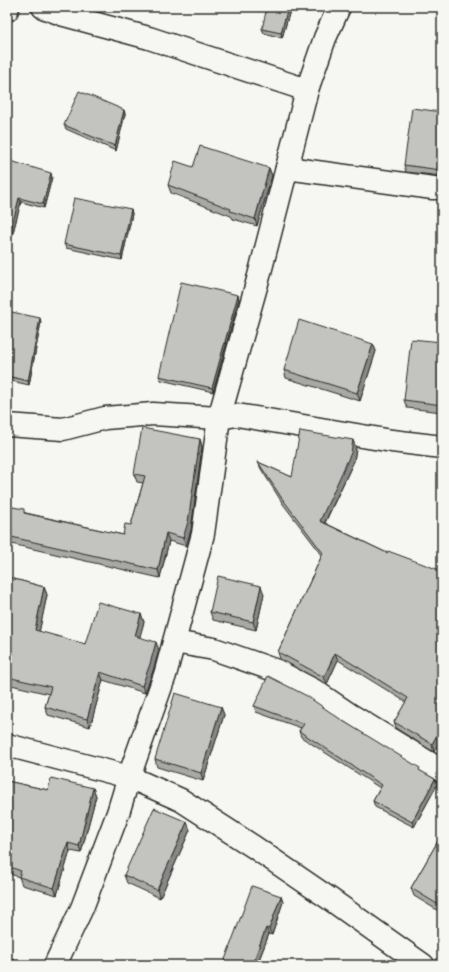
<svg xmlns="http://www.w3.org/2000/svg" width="449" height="972" font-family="Delius,sans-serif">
<rect width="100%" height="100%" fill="#f6f6f2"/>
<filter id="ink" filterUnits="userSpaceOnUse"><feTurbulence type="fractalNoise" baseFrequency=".025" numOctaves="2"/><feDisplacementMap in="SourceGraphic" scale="8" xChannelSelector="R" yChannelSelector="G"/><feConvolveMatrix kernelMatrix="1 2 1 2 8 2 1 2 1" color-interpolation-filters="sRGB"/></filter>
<g filter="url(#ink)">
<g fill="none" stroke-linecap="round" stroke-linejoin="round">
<g stroke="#2b2b2b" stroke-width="25">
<g id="minor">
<path d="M43,7l21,8 85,23 158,52"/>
<path d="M7,10l1,-3"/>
<path d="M287,168l146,20h9"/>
<path d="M7,425l56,4 42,-11 48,-4 66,4 18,-3 155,26 50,6"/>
<path d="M174,642l40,7 63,22 38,20 37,25 90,55"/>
<path d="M7,745l122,32 52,23 73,47 76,52 93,66"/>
<path d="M55,965l27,-57 36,-95 11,-36 36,-102 38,-141 16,-116 40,-142 48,-186 18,-52 14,-31"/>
</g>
</g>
<use href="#minor" stroke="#f6f6f2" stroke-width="22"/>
</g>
<g fill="#a8a8a5" stroke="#2b2b2b">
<path d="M291,7l-9,31 -18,-5 -2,-4z"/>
<path d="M124,110l1,4 -9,37 -50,-22 -2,-4z"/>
<path d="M442,112v64l-36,-4 -2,-7z"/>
<path d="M7,160l45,17 -8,31 -23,-6 -14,53z"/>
<path d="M193,167l76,1 3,8 -15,50 -24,-7 -2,-3 -60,-23 -3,-8z"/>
<path d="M131,209l1,5 -10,46 -56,-12 -2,-4z"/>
<path d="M238,295l1,4 -26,93 -52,-12 -2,-4z"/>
<path d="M7,311l34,11 -12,63 -22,-5z"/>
<path d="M442,342v70l-35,-4 -3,-8z"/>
<path d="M373,344l3,7 -16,50 -74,-23 -2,-8z"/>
<path d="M200,439l2,8 -11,83 -5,16 -17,-5 -9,37 -153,-35v-37l19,7 97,22 8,-10 12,-42 -6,-1 -3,-8z"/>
<path d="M356,448l-2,13 -29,62 62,30 47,199 -37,-23 -3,-7 12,-20 -68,-42 -11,24 -47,-25 -2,-7 44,-97 -39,-51 -22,-35 -3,-7 34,15z"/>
<path d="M7,577l37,10 3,8 -8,37 46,12 56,-30 3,8 -5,15 20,13 -6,21 -8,22 -42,-13 -13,47 -42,-12 -3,-8 4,-13 -42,-10z"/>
<path d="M264,594l-8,36 -43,-10 -3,-8z"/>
<path d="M254,706l89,15 78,51 14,7 2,6 -23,42 -39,-20 -2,-6 7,-13 -79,-51 -2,-6 2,-3 -45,-16z"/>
<path d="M221,707l3,8 -21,66 -46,-14 -2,-8z"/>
<path d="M7,781l41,9 45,-2 3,8 -15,57 -11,-2 -13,44 -35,-10 -3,-8 -12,-4z"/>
<path d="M190,830l-30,68 -33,-15 -3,-8z"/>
<path d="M442,834v79l-28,-17 -3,-8z"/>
<path d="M283,902l-11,33 -3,-1 -12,31h-34z"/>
</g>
<g fill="#888886" stroke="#2b2b2b">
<path d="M288,7h3l-9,31 -1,-5z"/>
<path d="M124,110l1,4 -9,37 -1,-5z"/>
<path d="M269,168l3,8 -15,50 -2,-7z"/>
<path d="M51,173l1,4 -8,31 -1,-4z"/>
<path d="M19,198l2,4 -14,53v-9z"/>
<path d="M131,209l1,5 -10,46 -1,-4z"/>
<path d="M238,295l1,4 -26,93 -1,-4z"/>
<path d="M40,318l1,4 -12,63 -1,-4z"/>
<path d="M373,344l3,7 -16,50 -3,-8z"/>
<path d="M200,439l2,8 -11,83 -5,16 -3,-8z"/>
<path d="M353,440l3,8 -2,13 -32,67 -2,-7z"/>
<path d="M166,533l3,8 -9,37 -2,-8z"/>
<path d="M261,586l3,8 -8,36 -3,-8z"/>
<path d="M44,587l3,8 -9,43 -3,-8z"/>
<path d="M141,614l3,8 -6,22 -3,-8z"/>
<path d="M156,642l3,8 -6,21 -8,22 -3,-7z"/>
<path d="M335,653l3,7 -11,24 -3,-7z"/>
<path d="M100,672l3,8 -13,47 -3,-8z"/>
<path d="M221,707l3,8 -21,66 -2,-8z"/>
<path d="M442,726v12l-8,14 -2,-8z"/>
<path d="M435,779l2,6 -23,42 -2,-5z"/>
<path d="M93,788l3,8 -15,57 -2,-7z"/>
<path d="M187,822l3,8 -30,68 -3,-8z"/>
<path d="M68,843l2,8 -13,44 -3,-7z"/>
<path d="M281,896l2,6 -11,33 -3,-6z"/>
<path d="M266,928l3,6 -12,31h-5z"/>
</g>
<g fill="#c3c3c0" stroke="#2b2b2b">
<path d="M267,7h21l-7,26 -19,-4z"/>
<path d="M79,91l45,19 -9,36 -51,-21z"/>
<path d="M412,108l30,4v53l-1,5 -37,-5z"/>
<path d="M200,146l69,22 -14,51 -25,-8 1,-2 -63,-24 7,-24 18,6z"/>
<path d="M7,160l44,13 -8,31 -24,-6 -12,48z"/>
<path d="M74,198l57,11 -10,47 -57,-12z"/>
<path d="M181,282l57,13 -26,93 -53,-12z"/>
<path d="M7,311l33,7 -12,63 -21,-5z"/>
<path d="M299,320l74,24 -16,49 -73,-23z"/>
<path d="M411,339l31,3v63l-38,-5z"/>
<path d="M142,428l58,11 -12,83 -5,16 -17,-5 -8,37 -151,-34v-30l17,3v4l99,22 2,-11 6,1 14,-49 -11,-2z"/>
<path d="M300,431l53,9 -2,13 -31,68 67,32 1,-2 54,20v155l-10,18 -38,-22 14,-24 -73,-45 -11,24 -46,-25 45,-99 -42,-56 -23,-35 34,15z"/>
<path d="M218,576l43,10 -8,36 -43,-10z"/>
<path d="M7,577l37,10 -9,43 50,14 13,-42 43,12 -6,22 21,6 -6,22 -8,22 -42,-14 -13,47 -42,-12 6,-20 -44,-10z"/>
<path d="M268,676l39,20 36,25 77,47 -1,2 16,9 -23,43 -39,-21 9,-16 -83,-54 5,-7 -50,-18z"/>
<path d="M175,693l46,14 -20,66 -46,-14z"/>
<path d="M51,778l42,10 -14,58 -11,-3 -14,45 -35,-11 2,-6 -14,-5v-85l41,9z"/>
<path d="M154,808l33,14 -30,68 -33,-15z"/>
<path d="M442,834v73l-31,-19z"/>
<path d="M252,886l29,10 -12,33 -3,-1 -14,37h-29l17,-46z"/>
<path d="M7,957l17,8h-17z"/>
</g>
</g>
<rect width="449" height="972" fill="none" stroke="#f6f6f2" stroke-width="24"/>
<rect x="12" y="12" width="425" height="948" fill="none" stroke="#2b2b2b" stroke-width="1.5" filter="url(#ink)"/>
</svg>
